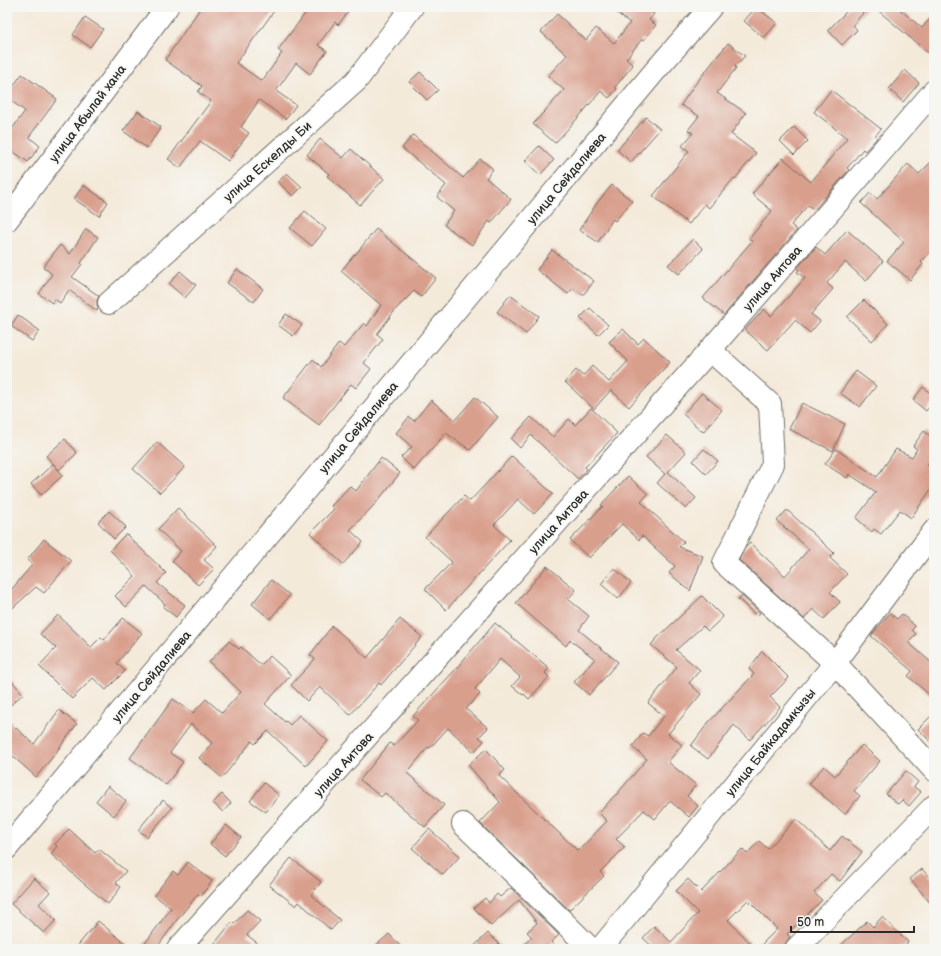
<svg xmlns="http://www.w3.org/2000/svg" width="941" height="956" font-family="'Balsamiq Sans',sans-serif">
<rect width="100%" height="100%" fill="#f6f6f2"/>
<filter id="ink" filterUnits="userSpaceOnUse"><feTurbulence type="fractalNoise" baseFrequency=".025" numOctaves="2"/><feDisplacementMap in="SourceGraphic" scale="8" xChannelSelector="R" yChannelSelector="G"/><feConvolveMatrix kernelMatrix="1 2 1 2 8 2 1 2 1" color-interpolation-filters="sRGB"/></filter>
<filter id="wash" filterUnits="userSpaceOnUse"><feTurbulence type="fractalNoise" baseFrequency=".012" numOctaves="4" result="noise"/><feDisplacementMap in="SourceGraphic" scale="16" xChannelSelector="R" yChannelSelector="G"/><feGaussianBlur stdDeviation="0.9" result="paint"/><feColorMatrix in="noise" values="0 0 0 0 0 0 0 0 0 0 0 0 0 0 0 0 0 1.4 0 .05"/><feComposite in="paint" operator="in"/></filter>
<g filter="url(#wash)">
<rect width="100%" height="100%" fill="#f4eada"/>
<g id="blocks">
<g fill="#d99f8d">
<path d="M201,7h76l-41,56 26,18 20,-28 -4,-3 32,-43h32l6,5 -10,13 -3,-3 -17,23 9,6 -17,23 -14,-11 -20,28 20,14 -10,14 -27,-19 -18,27 8,6 -21,28 -28,-20 -20,27 -12,-9 43,-58 -13,-9 4,-6 -37,-26z"/>
<path d="M609,7h36l9,7 -5,6 7,5 -12,15 -2,-1 -16,20 7,6 -18,22 2,2 -8,9 -8,-7 -24,28 -22,24 -22,-19 31,-34 -16,-14 19,-21 -26,-23 16,-18 29,26 10,-12 18,15 16,-20z"/>
<path d="M756,7l21,16 -13,15 -20,-17z"/>
<path d="M851,7h17l-15,18 4,5 -15,15 -14,-15z"/>
<path d="M874,7h23l25,21 12,-14v44z"/>
<path d="M85,17l18,12 -13,18 -17,-12z"/>
<path d="M728,43l17,13 -10,10 1,2 -19,25 29,20 -15,21 25,19 -21,26 -1,-1 -25,30 -4,-4 -16,20 -36,-28 36,-45 -7,-5 11,-13 -5,-3 11,-14 -18,-11 12,-18z"/>
<path d="M905,70l14,13 -16,19 -14,-13z"/>
<path d="M420,72l18,18 -11,10 -18,-18z"/>
<path d="M22,74l35,25 -28,38 11,9 -12,16 -21,-15v-11l18,-25 -18,-13v-3z"/>
<path d="M831,90l50,39 -6,7 2,2 -12,13 -2,-2 -16,19 2,2 -35,40 -6,-5 -17,20 6,5 -73,85 -21,-17 49,-57 -3,-2 23,-28 -20,-17 31,-36 28,24 36,-44 -33,-26z"/>
<path d="M138,111l23,16 -14,21 -24,-17z"/>
<path d="M646,117l14,12 -29,33 -14,-12z"/>
<path d="M794,127l14,14 -14,14 -14,-14z"/>
<path d="M413,135l50,43 17,-19 13,10 -7,9 25,21 -20,24 -2,-2 -17,24 -28,-20 10,-14 -17,-14 9,-12 -44,-37z"/>
<path d="M320,139l23,19 8,-9 33,30 -24,26 -33,-29 2,-2 -22,-19z"/>
<path d="M539,146l15,14 -14,15 -15,-14z"/>
<path d="M934,159v89l-13,14 2,2 -13,16 -23,-19 17,-19 -43,-39 9,-10 7,6 31,-35 11,10z"/>
<path d="M287,173l15,14 -9,9 -15,-14z"/>
<path d="M83,185l25,17 -9,14 -25,-17z"/>
<path d="M612,185l20,16 -17,20 -2,-2 -15,23 -19,-12 18,-27z"/>
<path d="M305,211l21,18 -14,17 -22,-18z"/>
<path d="M86,229l12,8 -17,26 1,1 -10,13 27,19 -2,4v5l1,3 -1,3 -28,-21 -9,13 -5,-4 -3,4 -13,-9 13,-20 -9,-7 17,-22 10,9z"/>
<path d="M376,229l60,49 -15,19 -7,-6 -18,18 -19,25 6,5 -19,24 7,6 -15,19 -5,-4 -32,41 -36,-27 30,-39 8,8 18,-24 5,4 20,-24 3,3 14,-21 -40,-34 14,-17v1z"/>
<path d="M847,230l36,31 -17,20 -21,-19 -18,21 6,6 -22,25 9,7 -10,12 -15,-13 -27,30 -23,-20 19,-21 7,7 34,-38 -8,-6 2,-2 -2,-2 19,-21 9,8z"/>
<path d="M693,239l10,10 -24,25 -11,-9z"/>
<path d="M552,250l42,31 -11,14 -10,-7 -5,6 -31,-24z"/>
<path d="M237,269l26,20 -9,13 -27,-19z"/>
<path d="M180,271l16,14 -11,13 -16,-14z"/>
<path d="M510,295l29,21 -13,18 -29,-22z"/>
<path d="M864,300l24,24 -16,17 -25,-24z"/>
<path d="M590,308l18,17 -10,10 -18,-17z"/>
<path d="M286,314l16,11 -9,11 -15,-11z"/>
<path d="M18,315l22,16 -8,10 -21,-15z"/>
<path d="M623,329l15,15 6,-6 26,24 -41,45 -18,-17 -17,19 -29,-27 11,-12 7,6 9,-10 17,16 19,-21 -19,-19z"/>
<path d="M856,371l20,15 -16,21 -20,-14z"/>
<path d="M923,387l11,9v5l-8,10 -13,-11z"/>
<path d="M702,393l20,17 -19,22 -20,-18z"/>
<path d="M475,397l23,20 -28,33 -24,-17 -32,37 -13,-13 11,-10 -16,-14 13,-16 5,4 17,-21 24,20z"/>
<path d="M802,403l43,21 -12,27 -44,-22z"/>
<path d="M591,408l26,25 -32,34 2,2 -9,10 -47,-44 -11,13 -9,-9 20,-22 22,20 16,-18 6,6z"/>
<path d="M924,431l10,8v17l-7,9 7,5v15l-23,33 -11,-8 -19,24 -7,-5 -2,3 -16,-14 20,-26 -27,-18 -2,4 -22,-14 11,-15 41,28 19,-28 16,8 5,-8 -4,-3z"/>
<path d="M667,435l19,17 -18,20 28,26 -10,11 -29,-26 8,-9 -19,-17z"/>
<path d="M65,439l12,14 -18,17 -13,-14z"/>
<path d="M157,442l28,25 -25,26 -27,-24z"/>
<path d="M704,449l14,12 -12,13 -13,-13z"/>
<path d="M512,456l41,38 -19,20 -16,-15 -24,26 16,15 -64,70 -21,-21 27,-27 -27,-25 39,-41 6,5z"/>
<path d="M381,458l19,15 -24,30 -26,27 13,12 -20,22 -33,-31 24,-24 -3,-3 19,-20 6,5z"/>
<path d="M53,464l10,11 -22,20 -10,-11z"/>
<path d="M628,476l20,18 -7,8 43,40 -5,5 24,9 -13,35 -21,-18 6,-7 -33,-30 -3,4 -17,-16 -33,34 -19,-18 33,-34 -2,-1z"/>
<path d="M178,508l39,38 -13,14 10,9 -16,16 -26,-24 9,-10 -23,-22z"/>
<path d="M787,510l47,43 -4,5 17,16 -17,18 10,10 -16,17 -11,-10 -9,10 -65,-59 6,-12 5,-5 35,33 24,-27 -32,-28z"/>
<path d="M109,511l17,16 -12,12 -16,-17z"/>
<path d="M126,534l40,39 -9,10 28,22 -9,12 -13,-10 2,-3 -19,-18 -20,21 -11,-11 20,-20 -25,-26z"/>
<path d="M44,539l27,22 -27,32 -8,-6 -29,26v-18l25,-30 -5,-5z"/>
<path d="M547,566l29,24 -8,9 21,17 -10,14 39,32 -29,33 -15,-13 21,-23 -25,-19 -4,6 -50,-43z"/>
<path d="M614,568l17,15 -13,16 -17,-15z"/>
<path d="M271,580l19,15 -20,24 -18,-15z"/>
<path d="M702,596l21,21 -15,14 -5,-5 -27,24 24,20 -11,13 12,11 -33,40 14,11 -14,17 28,23 -9,11 11,10 -9,11 -19,-16 -15,18 -11,-9 -28,29 9,8 -25,25 4,4 -35,34 -89,-87 20,-21 -32,-37 18,-16 19,21 -6,6 79,75 29,-30 -8,-8 16,-18h1l31,-36 -15,-12 11,-14 5,3 16,-20 -16,-13 29,-36 -26,-22 6,-7z"/>
<path d="M742,596l18,17 -3,3 -19,-17z"/>
<path d="M890,613l7,6 5,-5 13,12 -3,4 4,4 -8,8 26,23v34l-26,-23 4,-5 -41,-35z"/>
<path d="M58,615l33,32 10,-10 3,3 19,-22 19,15 -25,30 8,8 -19,19 -13,-12 -21,21 -33,-33 17,-18 -16,-14z"/>
<path d="M400,619l22,18 -41,48 -2,-2 -29,32 -30,-28 -13,14 -16,-16 24,-26 -5,-4 22,-29 14,12 21,20z"/>
<path d="M495,623l54,45 -4,5 4,4 -20,22 -5,-5 -1,1 -11,-9 8,-9 -20,-18 -25,30 5,5 -14,15 22,19 -9,9 5,4 -10,11 -26,-24 -18,20 -2,-1 -21,26 37,32 -19,22 -40,-34 -4,4 -21,-17 30,-37 4,3 24,-26 -5,-4 41,-45z"/>
<path d="M229,641l10,8 2,-2 20,18 9,-9 21,19 -26,29 20,18 1,-1 4,4 9,-10 29,26 -22,25 -38,-35 -13,13 -3,-3 -30,37 -23,-20 13,-15 -21,-19 -21,29 13,9 -17,23 -36,-27 43,-59 20,14 13,-14 16,14 19,-21 -32,-30z"/>
<path d="M762,651l27,27 -19,19 10,10 -30,33 -16,-15 -26,34 -17,-13 17,-23 46,-49 -5,-5z"/>
<path d="M7,675l16,19 -16,14z"/>
<path d="M59,710l18,14 -26,35 -15,18 -29,-26v-31l27,24z"/>
<path d="M934,713v32l-16,-16z"/>
<path d="M862,745l18,16 -26,30 6,5 -15,18 -36,-30 15,-18 11,10z"/>
<path d="M906,771l12,11 -4,5 7,5 -12,14 -7,-6 -4,4 -12,-10z"/>
<path d="M264,783l15,12 -13,17 -16,-11z"/>
<path d="M108,786l18,15 -12,15 -18,-15z"/>
<path d="M222,794l9,9 -8,9 -10,-9z"/>
<path d="M163,800l9,8 -25,29 -9,-7z"/>
<path d="M796,819l34,32 12,-15 20,16 -22,29 -9,-7 -17,19 8,7 -35,34 3,3 -6,9v3h-27l20,-20 -29,-29 -20,20 28,29h-101l-12,-11 11,-12 17,16 27,-29 -22,-22 12,-12 13,13 41,-43 5,5 12,-13 9,8z"/>
<path d="M226,825l15,12 -16,19 -15,-12z"/>
<path d="M69,829l26,24 4,-4 27,22 -10,12 5,4 -13,17 -27,-23 -30,-27 6,-8 -2,-2z"/>
<path d="M429,829l31,27 -17,19 -31,-27z"/>
<path d="M291,858l30,24 -10,13 29,25 -9,10 -32,-28 -3,4 -27,-21z"/>
<path d="M188,862l24,19 -11,15 -3,-2 -22,27 -20,28h-15l30,-41 -17,-13 19,-24 5,4z"/>
<path d="M922,869l12,14v24l-24,-28z"/>
<path d="M34,878l16,14 -11,12 17,16 -12,13 -33,-29z"/>
<path d="M511,888l48,47 -8,7 6,7h-38l13,-12 -5,-5 10,-9 -18,-23 -28,26 -17,-18 11,-10 4,5 8,-9 3,3z"/>
<path d="M247,910l13,11 -13,14 18,14h-55l22,-27 2,2z"/>
<path d="M882,917l26,25 -7,7h-64l30,-28 6,6z"/>
<path d="M98,921l34,28h-57z"/>
<path d="M488,933l16,16h-33z"/>
<path d="M389,934l14,15h-31z"/>
</g>
</g>
</g>
<g filter="url(#ink)">
<use href="#blocks" fill-opacity="0" stroke="#716e68" stroke-width="1"/>
<g fill="none" stroke-linecap="round" stroke-linejoin="round">
<g stroke="#716e68" stroke-width="24">
<g id="minor">
<path d="M7,220l160,-213"/>
<path d="M109,303l247,-222 56,-74"/>
<path d="M710,350l60,54 3,60 -49,99 111,100 99,107"/>
<path d="M463,824l58,56 70,69"/>
<path d="M178,949l532,-599 224,-259"/>
<path d="M600,949l235,-286 99,-132"/>
<path d="M796,949l138,-143"/>
</g>
</g>
<g stroke="#716e68" stroke-width="24">
<path id="major" d="M7,848l648,-777 56,-64"/>
</g>
<use href="#minor" stroke="#fff" stroke-width="22"/>
<use href="#major" stroke="#fff" stroke-width="22"/>
</g>
</g>
<g text-anchor="middle" stroke-width="3.5" stroke-linejoin="round" paint-order="stroke">
<g font-size="13" fill="#2b2b2b" stroke="#f6f6f2">
<text transform="translate(87 113) rotate(-53)" y="5">улица Абылай хана</text>
<text transform="translate(267 161) rotate(-42)" y="5">улица Ескелды Би</text>
<text transform="translate(566 178) rotate(-50)" y="5">улица Сейдалиева</text>
<text transform="translate(772 278) rotate(-49)" y="5">улица Аитова</text>
<text transform="translate(358 427) rotate(-50)" y="5">улица Сейдалиева</text>
<text transform="translate(558 521) rotate(-48)" y="5">улица Аитова</text>
<text transform="translate(151 676) rotate(-50)" y="5">улица Сейдалиева</text>
<text transform="translate(770 742) rotate(-51)" y="5">улица Байкадамкызы</text>
<text transform="translate(343 764) rotate(-48)" y="5">улица Аитова</text>
</g>
</g>
<rect width="941" height="956" fill="none" stroke="#f6f6f2" stroke-width="24"/>
<path d="M791 926v6h123v-6" fill="none" stroke="#2b2b2b" stroke-width="2"/>
<text x="797" y="926" font-size="12" fill="#2b2b2b" stroke="#f6f6f2" stroke-width="3" paint-order="stroke">50 m</text>
</svg>
